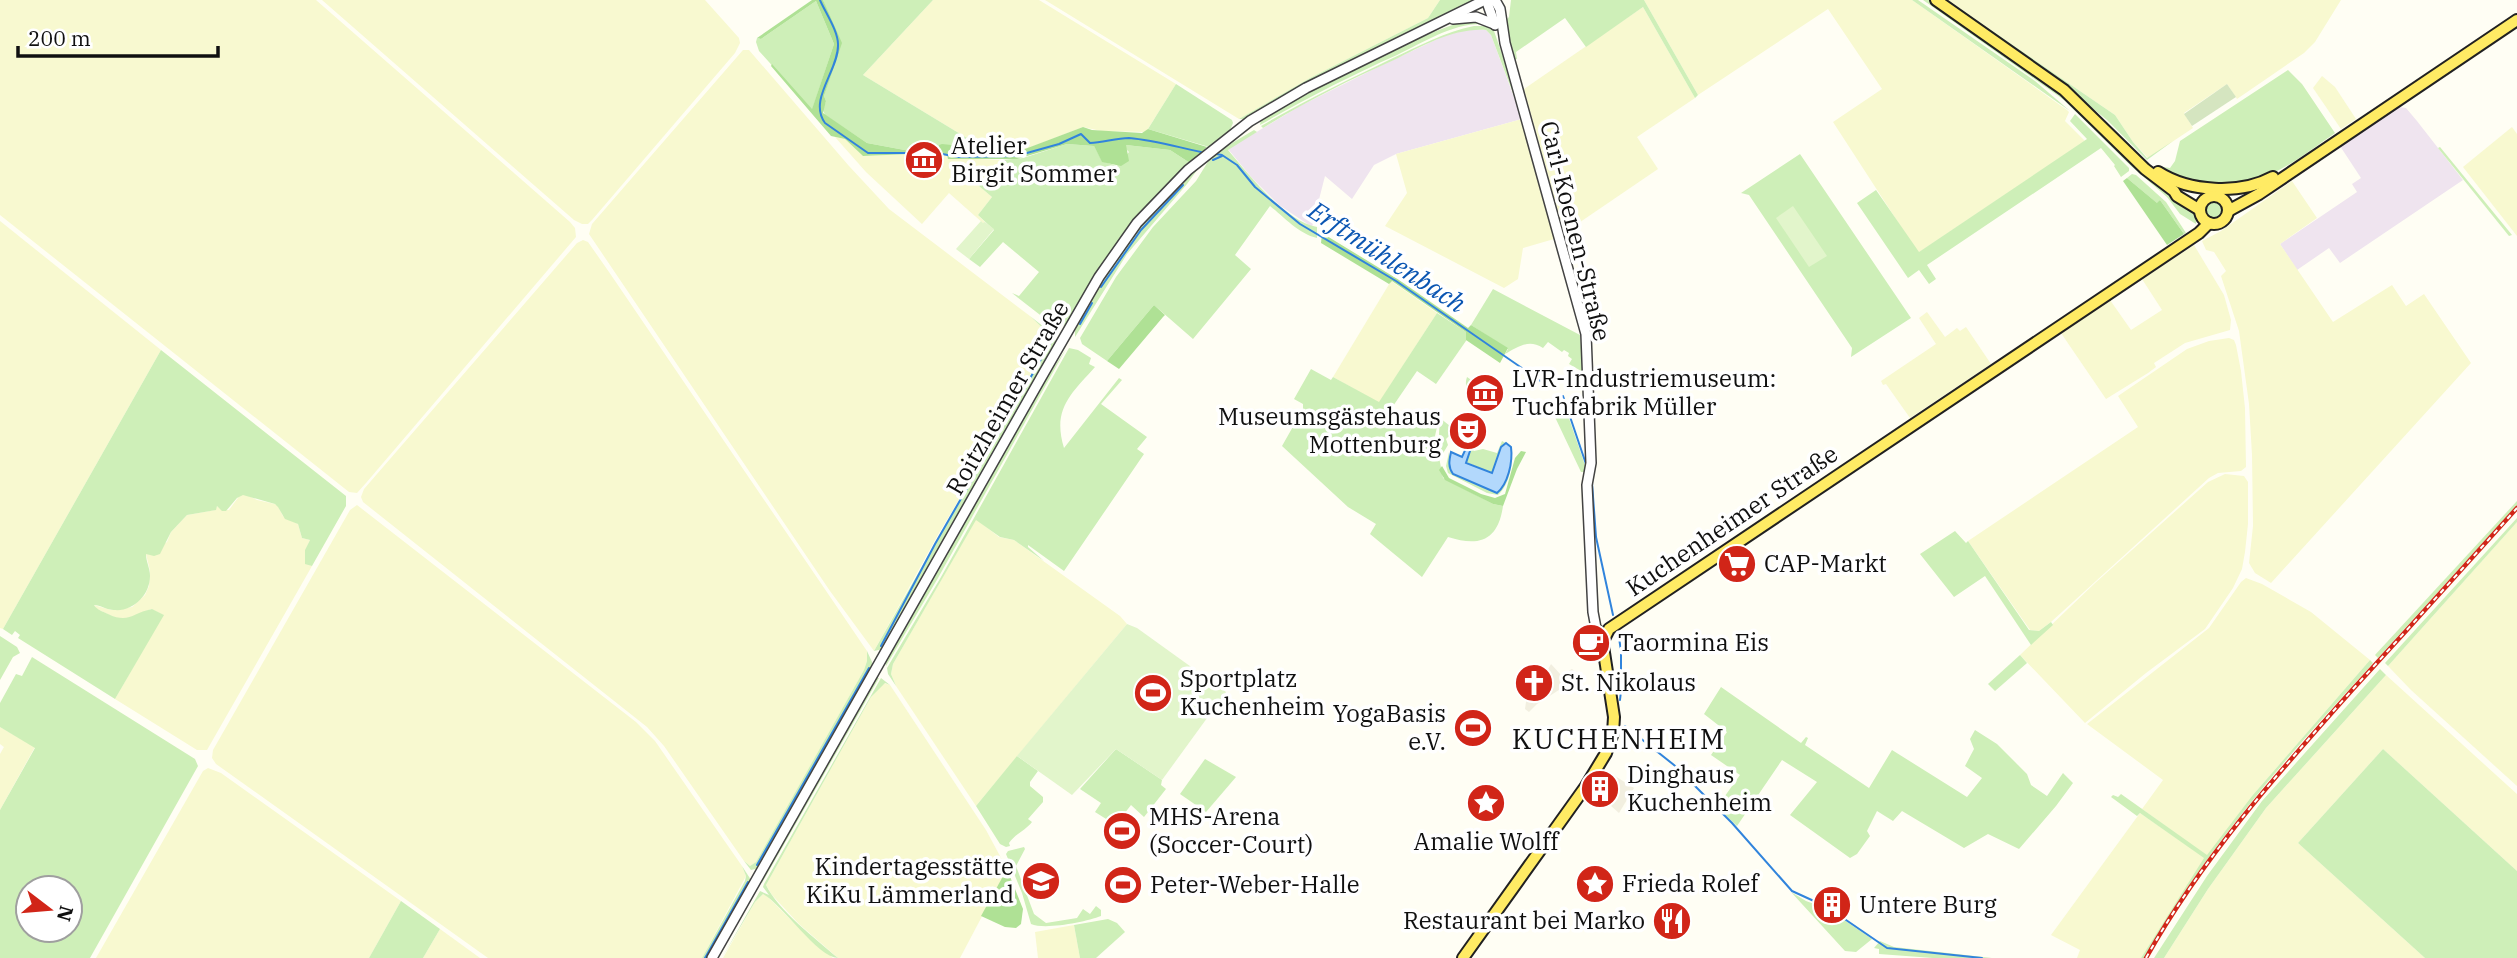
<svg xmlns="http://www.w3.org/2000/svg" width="2517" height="958" font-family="'IBM Plex Serif',serif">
<rect width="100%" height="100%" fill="#fffef4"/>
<g fill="#efe4ef">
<path d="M1471,29l15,1 5,5 31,84 -126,35 -22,11 -22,34 -27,-23 -13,51 -33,-22 -27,-27 -24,-29 72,-43 72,-36 74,-35z"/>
<path d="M2399,107l7,1 11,13 46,59 -123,83 -11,-15 -32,22 -17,-26 77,-52 -5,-8 9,-6 -21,-32z"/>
</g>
<g fill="#f8f9d0">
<path d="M0,0h316l254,222 5,6 1,9 -210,246 -9,10 -8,-1 -349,-277z"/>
<path d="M322,0h383l34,38 1,5 -5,10 -143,167 -4,4h-6l-8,-4z"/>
<path d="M933,0h106l137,84 -30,48 -45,-1 -18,-4 -62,24 -17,1 -19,-3 -122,-74z"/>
<path d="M1045,0h395l-12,18 -118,60 -71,41z"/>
<path d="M1644,0h268l155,110 2,2 -4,9 20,20 -167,112 -85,-131 49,-33 -54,-80 -130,86z"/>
<path d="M1947,0h394l-26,42 -11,11 -67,46 -10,-15 -43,29 9,15 -45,30 -15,-16 -18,-27z"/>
<path d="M1643,7l52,91 -58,39 21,32 -94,64 -40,-144z"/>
<path d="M743,50h6l100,116 40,43 141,107 21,20 -56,104 -56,93 -65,118 -44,-60 -241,-357 3,-10z"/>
<path d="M2322,76l13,11 21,32 -15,10 -28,-41z"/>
<path d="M1522,119l32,120 -31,9 -5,31 -14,9 -119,-62 22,-33 -11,-39z"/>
<path d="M2512,127l5,7v102l-54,-69z"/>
<path d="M835,137l10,2 18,17 47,-2v-3h27l1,3h9l8,4 47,2 -23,26 13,11 -14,18 7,7 -1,2 -35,-31 -27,31 -56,-52z"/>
<path d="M2292,181l25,37 -37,26 53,78 59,-37 14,21 18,-12 47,69 -200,220 -16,-10 -6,-10 4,-37 -1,-71 -3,-51 -10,-73 -18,-55 5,-5 -12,-19 -8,-2 -4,-9 19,-10z"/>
<path d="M0,221l161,129 -158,279 -3,-1z"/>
<path d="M583,240l5,2 21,30 258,379v10l-3,9 -108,192 -6,4 -6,-5 -80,-115 -17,-19 -284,-225 -2,-5 3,-8 213,-246z"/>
<path d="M2194,245l30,50 7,25 -1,10 -45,13 -31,20 2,4 -8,6 -42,26 -45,-66 49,-33 21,30 31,-20 -20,-31z"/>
<path d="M1391,281l46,32 -58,90 -46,-26z"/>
<path d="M1927,312l18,25 12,-9 3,3 6,-4 25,37 -81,54 -24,-34 -3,1 -2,-4 55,-37 -17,-26z"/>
<path d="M2229,338l5,2 2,5 5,26 4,37 1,59 -5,4 -23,2 -9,5 -158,144 -12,9 -9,-1 -62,-89 170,-114 -20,-31 69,-47 22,-8z"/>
<path d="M2225,474l19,2 4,6v42l-3,28 -3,17 -9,19 -28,41 -59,44 -61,50 -65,-68 74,-71 114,-102z"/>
<path d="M240,495h7l10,5 18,4 3,2 5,10 15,8 4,14 8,2 -5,11v12l7,3 -105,184h-10l-82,-51 48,-84 -12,-6 -26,11 -7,-1 -21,-10 -3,-4 17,5 21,-3 13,-12 4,-9 1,-15 -4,-17 21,-12 4,-10 16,-17 28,-5 2,-4 5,4h7z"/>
<path d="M357,505l279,217 19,19 87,125 4,10 -44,82h-214l-272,-194 -4,-6 1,-8 137,-240z"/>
<path d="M976,519l23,18 15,3 106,76 7,8 -151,182 -80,-120 -5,-12 2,-10z"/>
<path d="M2517,522v264l-106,-96 -23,-24z"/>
<path d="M2246,578l16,6 49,28 59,48 -118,136 -45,60 -65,-47 21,-29 -76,-56 122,-96 32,-46z"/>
<path d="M2386,675l131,119v77l-134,-122 -85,94 127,115h-261l44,-69 58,-81z"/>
<path d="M884,683l6,2 96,145 21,39 -47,89h-122l-39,-34 -27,-29 -6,-10 105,-188z"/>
<path d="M0,727l35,20 -35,63v-56l4,-7 -4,-3z"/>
<path d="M208,768l13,5 180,128 -32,57h-273l107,-187z"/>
<path d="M2140,813l65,45 -64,100h-64l3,-8 -29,-15z"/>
<path d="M763,894l3,1 33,33 34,30h-110l32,-56z"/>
<path d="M1074,925l6,33h-42l-3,-26z"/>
<path d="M440,929l40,29h-57z"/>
</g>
<g fill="#ceefb8" fill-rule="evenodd">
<path d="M823,0h110l-70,75 122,74 -46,-4 -2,6h-27l-43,-8 -42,-28 -2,-5 3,-9 -2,-5 16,-52z"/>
<path d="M1440,0h33l-165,83 -61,36h-8l71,-41 118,-60z"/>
<path d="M1511,0h133l54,95 -3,3 -52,-91 -57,40 -21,-29 -49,34 1,7 -3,1 -9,-39 4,-4z"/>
<path d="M1912,0h6l117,81 35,30z"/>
<path d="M1923,0h7l133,94 133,117v13l-16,-10 -13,-17 -36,-31 -67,-66z"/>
<path d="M1943,0h4l168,115 18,27 14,16 26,-17 -26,19 -40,-40 -37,-30z"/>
<path d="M816,1l18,43 -22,66 -53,-59 -3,-9 1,-4 4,1z"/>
<path d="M1471,19l12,5c-30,-1 -59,18 -86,31 -47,21 -92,44 -137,70l1,-6c42,-26 85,-47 129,-68 27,-12 53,-24 81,-32z"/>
<path d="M1474,26h16l4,5 24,69 -1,4 -26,-69 -5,-5c-33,-2 -63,16 -92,30 -45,20 -89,42 -131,68l-2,-2c43,-25 87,-46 132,-68 26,-12 52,-26 81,-32z"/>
<path d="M2288,70l14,14 33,49c-20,14 -42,31 -64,41 -35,16 -82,15 -114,-8l13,2 5,-7 5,-20z"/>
<path d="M1176,84l56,36 1,3 -3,7 -21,17 -61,-18z"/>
<path d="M2075,114l54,54v3l-8,6 -7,-11 1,-1 -14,-17 -174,117 9,14 -7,5 -10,-14 -11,8 -51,-75 19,-13 43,62 168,-113 -17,-18z"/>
<path d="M1254,130l3,2 -29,18c22,26 57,71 89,77v11c-18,-4 -33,-21 -47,-32l-35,49 16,14 -58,70 -39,-34 -47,56 -25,-17 -2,-6 36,-61 37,-50 43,-46 13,-21 13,-11z"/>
<path d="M1067,144l27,2 8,15 15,5 12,-14 -4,-4 1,-3 44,5 20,13c-40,37 -70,81 -102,126 -7,11 -15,34 -28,38l-3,-1 10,-16 -8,-6 -10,13 -4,-3 -1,4 -32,-25 7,3 20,-24 -36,-30 -23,25 -11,-8 25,-29 -16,-15 14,-18 -13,-11 23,-26 21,-2z"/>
<path d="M2440,147l72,88 -3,1 -71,-88z"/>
<path d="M1800,154l111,164 -60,39 1,-9 -103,-153 -8,-2z"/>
<path d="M1200,166l-13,18 -60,70 -52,83v-8c10,-17 18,-36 29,-53 26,-42 58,-78 96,-110z"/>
<path d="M2132,174l4,1 30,27 20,31 -2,1 -24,-34 -2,4 -31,-26z"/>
<circle cx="2214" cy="210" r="11"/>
<path d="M1493,289l87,46 3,37 -14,-8 3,-5 -4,-3 1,-3 -5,-3 -2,2 -14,-10 -5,6c-14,-9 -24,-2 -38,6l3,-5 -37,-24z"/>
<path d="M1437,313l29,19 2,6 -32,46 -19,-13 -26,38c20,11 29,14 50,0l-6,27 8,42 50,26 10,2c-5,35 -24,41 -55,31l-26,40 -52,-43 6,-10 -28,-17 -66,-61 21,-37v-5l-9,-5 17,-30 20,11 2,-3 46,25z"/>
<path d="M1030,316l24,19 2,8 -173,306 -9,2 173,-305 4,-10z"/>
<path d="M1069,348l9,2 13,8 -2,6 6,3c-24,27 -43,42 -31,81l55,-70 3,2 -21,24 46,33 -10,12 7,5 -80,117 -36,-26v2l16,14 -30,-21 -14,-3 -24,-17 -83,144 -2,10 5,12 -8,-12 -1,-6 54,-91z"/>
<path d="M1066,349l-128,229 -52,88 -1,-5 159,-279z"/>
<path d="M161,350l185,146v10l-34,60 -7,-2v-14l5,-10 -8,-2 -4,-14 -13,-5 -7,-12 -3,-3 -32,-9 -6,3 -11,13h-4l-5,-5 -1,4 -29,5 -16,17 -11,22 -6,2 -8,-2c0,8 4,14 4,22 0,19 -17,36 -36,34 -7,0 -14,-5 -20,-5 3,5 8,6 14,9 21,10 24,-1 44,-5l12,6 -49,84 -97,-61 2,-3 -5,-4 -3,4 -9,-6z"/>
<path d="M1467,377l29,20 -3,14c-13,-6 -32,-17 -26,-34z"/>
<path d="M1562,398l24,70 -1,4h-4l-27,-57 9,-13 -3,-2z"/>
<path d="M1440,418l15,12 -9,9 2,6 -6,10 -3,-21z"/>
<path d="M1502,441l9,5c3,14 -1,39 -13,49l-11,-2 -39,-20 -2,-7 3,-14v14l4,8 44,19c11,-10 17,-34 12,-48l-3,-2 -6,5 -8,25 -26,-11 5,-14 3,3 9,-2 14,4z"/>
<path d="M2517,501v4l-139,153 -3,-3z"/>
<path d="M2517,518v4l-129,144 -3,-3z"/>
<path d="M1955,531l11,12 2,-2 61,89 10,1 12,-9 2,3 -22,20 -46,-69 -31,21 -34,-43z"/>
<path d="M0,636l17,11 3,6 -7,4 -13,23z"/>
<path d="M867,651l5,11v6l-113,200 -8,2 -7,-9 6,5 6,-4 108,-192 3,-9z"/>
<path d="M2020,655l7,8 -32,28 -7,-7z"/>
<path d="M32,657l163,102 3,7 -108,192h-90v-148l35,-62 -35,-21v-24l16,-29 6,2zM28,888h42v42h-42z"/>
<path d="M2370,660l3,3 -7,8c-83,90 -162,180 -222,287h-3l63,-100 -57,-40 -7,-5 -3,3 -26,-19 2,-2 5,2 3,-3 86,61 45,-59z"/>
<path d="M2380,669l6,6 -120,133 -58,81 -44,69h-10l53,-82 55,-75z"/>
<path d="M875,678h4l-117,205 1,-7z"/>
<path d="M881,678l9,7 -5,-2 -14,14 -105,188c11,24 52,56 72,73 -21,-1 -55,-53 -75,-64l-8,8 -33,56 38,-67 9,4 -6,-8 1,-3z"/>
<path d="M1721,687l80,56 5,-6 2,1 -3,7 64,43 23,-38 75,47 15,-19 -17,-12 9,-17 -4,-10 5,-9 22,14 30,30 4,11 16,11 16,-23 10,10 -17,23 -37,43 -31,-15 -24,14 -62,-37 -9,10 -16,-10 -10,20 3,5 -13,18 -7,4 -60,-43 27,-33 -35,-22 -45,66 -20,-19 23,-32 -29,-20 16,-23 -23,-18z"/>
<path d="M1116,749l46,31 -1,5 5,4 -22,28 -13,-12 -23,30 -4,-2 7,-11 -16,-10 6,-9 -21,-14z"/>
<path d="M2383,749l134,122v87h-92l-127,-115z"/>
<path d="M1017,756l21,15 -8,11v4l13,11v5l-15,17 4,3c-7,9 -16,11 -23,21l1,3 -4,1 -6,-3 -24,-38z"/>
<path d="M1205,759l31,18 -30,35 -26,-18z"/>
<path d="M1024,847l1,2 -9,17 18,48 12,9 31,-5 6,-9 7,5 6,-8 5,4v6c-15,6 -56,14 -70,8l-9,-31 -16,-39 2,-3z"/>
<path d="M742,866l9,14 -43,78h-6l43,-77 1,-5z"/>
<path d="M1791,892l15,9 22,8 44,30 -16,13 -11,-1z"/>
<path d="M401,901l39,28 -17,29h-54z"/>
<path d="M1108,919l9,4 8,9 -29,26h-16l-6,-33z"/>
<path d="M1880,941l14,6 98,11h-59l-54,-4v-5l-5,-1z"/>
</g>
<g fill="#afe195">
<path d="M812,0h11l19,43 -18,53 2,5 -3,12 44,30 43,8v3l-47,2 -18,-17 -14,-3 -60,-70 1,-2 40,45 22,-65 -18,-43 -55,38 -4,-1z"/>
<path d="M1083,127l9,3 50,3 6,-4 59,18 -17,16 -20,-13 -44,-5 3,16 -8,5 -19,-4 -8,-16 -27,-2 -50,15h-69l-1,-5h-10l2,-9 3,-1 75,8z"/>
<path d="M2127,178l30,25 3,-3 24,34 -17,11 -44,-64z"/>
<path d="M1322,233l77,47 69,48 3,-3 37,23 -8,15 -34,-23v-8l-74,-51 -3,3 -68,-41z"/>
<path d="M1154,305l11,10 -2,2 -44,52 -12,-8z"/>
<path d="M1521,451l5,1 -9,17 -14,37 -10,-2 -48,-24 -6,-10 3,-4 7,12 32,16 14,4 10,-4 10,-36z"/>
<path d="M1007,869l16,40 -2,15 -5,4 -11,-1 -24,-11z"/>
</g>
<path fill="#d5e5c0" d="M2227,84l9,13 -44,29 -8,-12z"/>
<g fill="#e2f5cb">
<path d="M1793,206l34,50 -18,11 -33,-49z"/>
<path d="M981,221l2,2 2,-1 9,7 -25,30 -13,-10z"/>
<path d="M1127,624l10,4 89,64 -64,88 -46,-31 -44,46 -55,-39z"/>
</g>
<g fill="#f2efe0">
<path d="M1551,664l10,11 11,-6 6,5 2,9 -18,5 -25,16 -8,8 -4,-3 1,-7 1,-3 7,1 4,-6 -2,-2 12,-17 -2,-2z"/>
<path d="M1604,769l30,19 -15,25 -27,-24z"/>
</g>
<path fill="#b2d8fc" stroke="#3184dc" stroke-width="2" d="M1506,443l5,4c2,15 -3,37 -14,46l-44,-19c-5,-7 -4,-13 -2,-22l11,5 5,-11 4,2 -5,15 26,10 9,-26z"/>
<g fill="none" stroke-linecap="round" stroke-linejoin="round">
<g stroke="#3184dc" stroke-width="2">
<path d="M820,0c5,12 19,32 18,46 0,25 -30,54 -13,77l43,30h43"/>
<path d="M937,153l21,4 58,-1 43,-12 22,-10 9,9c13,0 25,-5 39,-5 24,2 48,9 72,14"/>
<path d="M1216,154l6,1 15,10 18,22 45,37 96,57 149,103"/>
<path d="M1213,160l9,-4"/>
<path d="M1101,287l40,-57 42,-45"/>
<path d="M1080,324l12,-21"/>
<path d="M1563,396l23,68"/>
<path d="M1592,483l4,54 17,78"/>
<path d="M1618,631l3,20v30"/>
<path d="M881,646l54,-102 117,-204"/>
<path d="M1620,700l1,-9"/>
<path d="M1625,726l49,39 58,58 60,68 35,16 60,41 95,10"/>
<path d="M757,865l112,-197"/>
<path d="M705,958l43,-76"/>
</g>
<g stroke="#434343" stroke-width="12">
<g id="tertiary">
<path d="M1490,0l-2,5 7,20"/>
<path d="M1495,0l5,9 5,34 81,291 5,129 -4,22 6,127 3,16 9,8"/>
<path d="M1453,19l23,-2 18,7"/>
<path d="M712,958l330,-582 57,-99 38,-54 51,-53 62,-49 56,-33 179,-88"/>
</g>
</g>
<g stroke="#212121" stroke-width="14">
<g id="primary">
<path d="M1936,0l128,90 81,79 29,22 3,5 23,14"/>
<path d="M2158,172c31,20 82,23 115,5"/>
<circle cx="2214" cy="210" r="14"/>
<path d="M2228,211l31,-17 258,-174"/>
<path d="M1463,958l123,-172 20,-33 7,-20 1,-16 -11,-71 1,-7 5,-10 590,-396 10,-10"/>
</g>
</g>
<use href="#tertiary" stroke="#fff" stroke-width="9"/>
<use href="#primary" stroke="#ffeb64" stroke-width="10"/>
<g stroke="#d12518" stroke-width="4.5">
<path id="rail" d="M2146,958c56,-100 131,-184 207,-269 55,-60 109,-120 164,-181"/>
</g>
<use href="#rail" stroke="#fff" stroke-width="2" stroke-dasharray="5" stroke-linecap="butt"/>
</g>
<defs>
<g id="museum-disc" transform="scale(2.0125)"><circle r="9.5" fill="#d12518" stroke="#fff"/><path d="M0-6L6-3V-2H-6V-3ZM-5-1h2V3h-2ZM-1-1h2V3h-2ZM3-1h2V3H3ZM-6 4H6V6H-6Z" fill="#fff"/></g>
<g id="theatre-disc" transform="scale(2.0125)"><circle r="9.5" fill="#d12518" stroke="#fff"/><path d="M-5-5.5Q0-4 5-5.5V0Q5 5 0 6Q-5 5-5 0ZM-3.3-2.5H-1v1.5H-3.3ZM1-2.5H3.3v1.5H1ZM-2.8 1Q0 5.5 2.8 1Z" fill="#fff"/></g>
<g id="supermarket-disc" transform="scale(2.0125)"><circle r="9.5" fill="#d12518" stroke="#fff"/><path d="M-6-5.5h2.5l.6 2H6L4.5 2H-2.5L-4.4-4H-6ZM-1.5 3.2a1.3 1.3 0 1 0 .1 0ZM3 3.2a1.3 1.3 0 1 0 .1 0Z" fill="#fff"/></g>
<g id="cafe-disc" transform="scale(2.0125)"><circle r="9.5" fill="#d12518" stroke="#fff"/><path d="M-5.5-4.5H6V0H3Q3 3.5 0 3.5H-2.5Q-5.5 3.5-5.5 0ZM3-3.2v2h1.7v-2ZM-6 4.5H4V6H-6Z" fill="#fff"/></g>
<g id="church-disc" transform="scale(2.0125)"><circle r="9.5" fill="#d12518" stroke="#fff"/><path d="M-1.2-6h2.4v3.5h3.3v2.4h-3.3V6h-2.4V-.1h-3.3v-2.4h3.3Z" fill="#fff"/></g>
<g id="stadium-disc" transform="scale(2.0125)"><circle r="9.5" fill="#d12518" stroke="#fff"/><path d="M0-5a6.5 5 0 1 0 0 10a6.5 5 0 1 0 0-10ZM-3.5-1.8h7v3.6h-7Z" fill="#fff"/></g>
<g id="building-disc" transform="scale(2.0125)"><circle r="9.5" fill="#d12518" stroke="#fff"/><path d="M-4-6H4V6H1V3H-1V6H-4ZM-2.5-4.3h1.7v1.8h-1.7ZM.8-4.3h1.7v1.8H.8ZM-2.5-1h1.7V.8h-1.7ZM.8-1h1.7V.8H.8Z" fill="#fff"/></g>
<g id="sight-disc" transform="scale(2.0125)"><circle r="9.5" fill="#d12518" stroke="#fff"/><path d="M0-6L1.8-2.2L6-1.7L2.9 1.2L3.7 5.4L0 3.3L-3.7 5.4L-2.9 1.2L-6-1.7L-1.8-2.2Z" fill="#fff"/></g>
<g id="school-disc" transform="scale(2.0125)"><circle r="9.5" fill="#d12518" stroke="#fff"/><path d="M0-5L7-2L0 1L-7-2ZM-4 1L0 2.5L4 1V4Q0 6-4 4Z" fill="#fff"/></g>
<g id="restaurant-disc" transform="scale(2.0125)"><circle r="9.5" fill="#d12518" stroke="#fff"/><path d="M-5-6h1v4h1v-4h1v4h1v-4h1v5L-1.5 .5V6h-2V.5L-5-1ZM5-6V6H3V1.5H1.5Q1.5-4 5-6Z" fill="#fff"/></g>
</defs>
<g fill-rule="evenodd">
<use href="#museum-disc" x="924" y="160"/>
<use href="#museum-disc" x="1485" y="393"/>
<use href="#theatre-disc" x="1468" y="431"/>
<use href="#supermarket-disc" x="1737" y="564"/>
<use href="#cafe-disc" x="1591" y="643"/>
<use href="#church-disc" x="1534" y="683"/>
<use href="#stadium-disc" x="1153" y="693"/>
<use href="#stadium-disc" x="1473" y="728"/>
<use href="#building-disc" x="1600" y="789"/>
<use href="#sight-disc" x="1486" y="803"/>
<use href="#stadium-disc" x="1122" y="831"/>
<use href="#school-disc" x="1041" y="881"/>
<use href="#sight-disc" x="1595" y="884"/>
<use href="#stadium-disc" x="1123" y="885"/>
<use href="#building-disc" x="1832" y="905"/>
<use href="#restaurant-disc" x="1672" y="921"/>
</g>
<g text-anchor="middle" stroke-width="7" stroke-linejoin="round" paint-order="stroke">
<g font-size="24" fill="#101010" stroke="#fff" text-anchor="start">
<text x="951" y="154">Atelier<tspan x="951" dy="28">Birgit Sommer</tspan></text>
<text x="1512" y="387">LVR-Industriemuseum:<tspan x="1512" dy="28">Tuchfabrik Müller</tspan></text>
<text x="1441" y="425" text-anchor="end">Museumsgästehaus<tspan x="1441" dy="28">Mottenburg</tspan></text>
<text x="1764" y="572">CAP-Markt</text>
<text x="1618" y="651">Taormina Eis</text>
<text x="1180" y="687">Sportplatz<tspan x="1180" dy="28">Kuchenheim</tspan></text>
<text x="1561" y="691">St. Nikolaus</text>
<text x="1446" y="722" text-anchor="end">YogaBasis<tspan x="1446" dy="28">e.V.</tspan></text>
<text x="1627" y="783">Dinghaus<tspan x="1627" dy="28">Kuchenheim</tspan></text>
<text x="1149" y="825">MHS-Arena<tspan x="1149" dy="28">(Soccer-Court)</tspan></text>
<text x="1486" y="850" text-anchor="middle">Amalie Wolff</text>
<text x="1014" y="875" text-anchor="end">Kindertagesstätte<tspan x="1014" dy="28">KiKu Lämmerland</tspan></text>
<text x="1622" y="892">Frieda Rolef</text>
<text x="1150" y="893">Peter-Weber-Halle</text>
<text x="1859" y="913">Untere Burg</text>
<text x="1645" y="929" text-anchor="end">Restaurant bei Marko</text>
</g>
<g font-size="24" fill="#101010" stroke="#fff">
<text transform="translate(1575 231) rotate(76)" y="8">Carl-Koenen-Straße</text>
<text transform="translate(1008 398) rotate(-60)" y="8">Roitzheimer Straße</text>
<text transform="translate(1732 521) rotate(-34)" y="8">Kuchenheimer Straße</text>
</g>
<g font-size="26" font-style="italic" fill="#0a55b2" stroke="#fff">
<text transform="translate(1387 257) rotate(33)" y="9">Erftmühlenbach</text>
</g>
<g font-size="28" letter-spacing="2" fill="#101010" stroke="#fff">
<text x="1619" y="749">KUCHENHEIM</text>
</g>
</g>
<g transform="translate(49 909) rotate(106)"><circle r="33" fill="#ffffff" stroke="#9f9f9f" stroke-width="2"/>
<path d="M0-5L12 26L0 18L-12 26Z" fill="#d12518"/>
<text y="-10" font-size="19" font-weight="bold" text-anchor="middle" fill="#101010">N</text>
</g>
<path d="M18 46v10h200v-10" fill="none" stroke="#101010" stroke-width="3.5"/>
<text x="28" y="46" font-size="21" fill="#101010" stroke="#ffffff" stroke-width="5" paint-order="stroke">200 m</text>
</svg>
